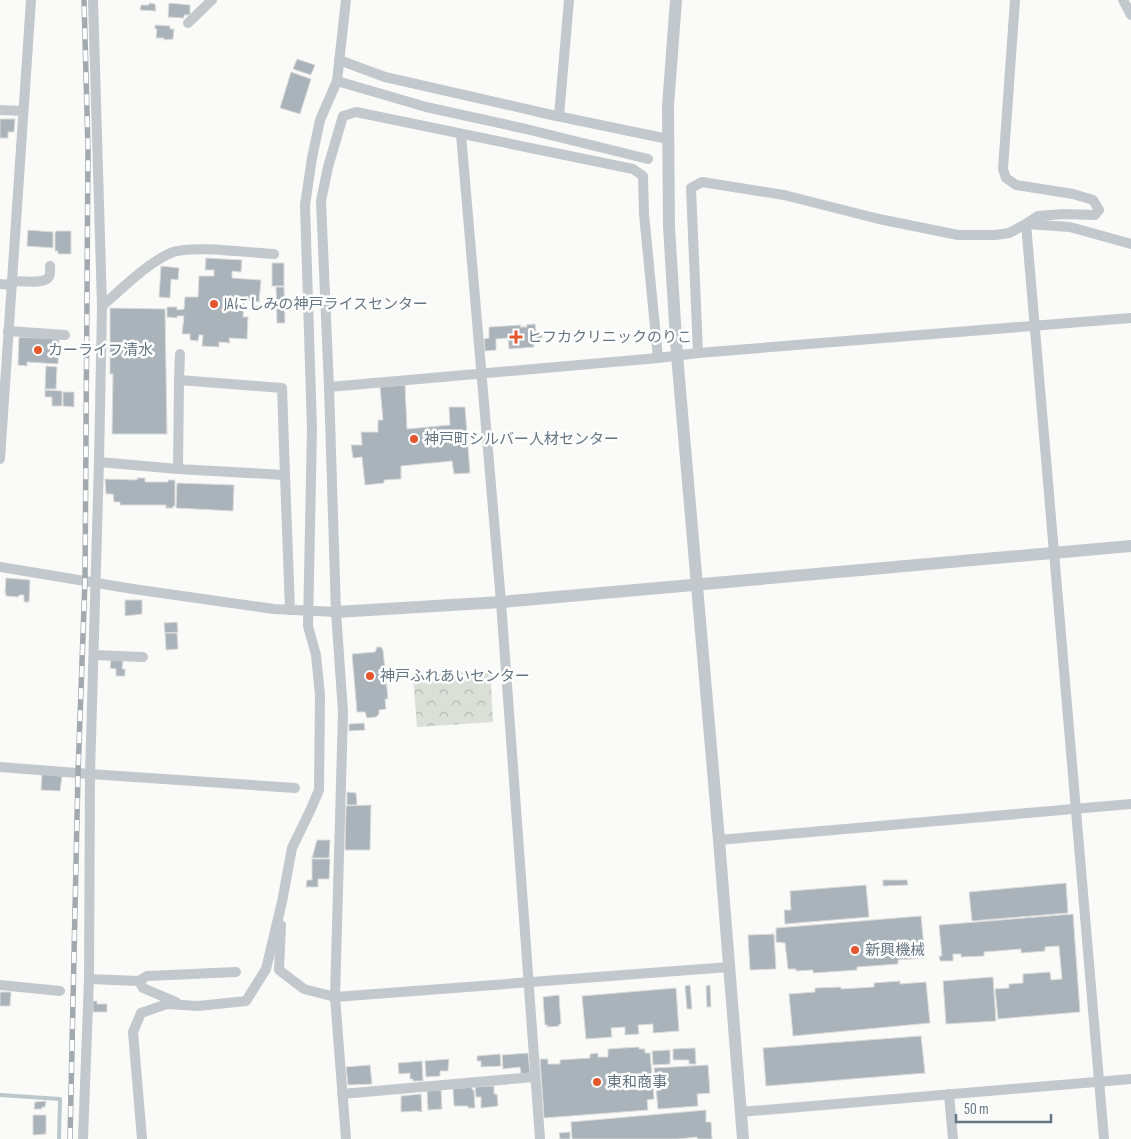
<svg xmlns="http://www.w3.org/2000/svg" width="1131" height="1139" font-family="'Sofia Sans Condensed','Noto Sans JP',sans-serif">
<defs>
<pattern id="park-crowns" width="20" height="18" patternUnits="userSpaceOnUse" patternTransform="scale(1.25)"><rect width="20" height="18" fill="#dadfd7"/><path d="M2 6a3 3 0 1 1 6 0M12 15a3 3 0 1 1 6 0" fill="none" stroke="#b4b9b4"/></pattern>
</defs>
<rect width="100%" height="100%" fill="#fafaf8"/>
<path fill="url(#park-crowns)" d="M490,669l3,53 -76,5 -4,-50z"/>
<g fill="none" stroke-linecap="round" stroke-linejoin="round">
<path stroke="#bbc7cb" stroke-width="4" d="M0,1095l60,4 -1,40"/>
</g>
<g fill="#aab3b9" stroke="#dcdcda">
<path d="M149,3l6,1 1,7 -16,-1 1,-5h8z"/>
<path d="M169,3l21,2v10h-6v3l-16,-1z"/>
<path d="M155,25l15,1v3h4l-1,10 -9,1v-2h-8l1,-9h-2z"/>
<path d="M297,59l18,6 -4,10 -18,-6z"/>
<path d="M291,72l20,7 -11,35 -20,-6z"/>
<path d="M0,119h15l-1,13h-6v6h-8z"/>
<path d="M28,230l25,2v16l-26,-2z"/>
<path d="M57,231h14v23h-13v-3h-3v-19z"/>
<path d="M206,258l36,2 -1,12 -9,-1v7l29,2 -2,22 -15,-2 -1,17h5l-1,22 -18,-1 1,5 -11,-1v5l-17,-1 1,-11h-4l-1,6 -8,-1v-6h-8l2,-18h-7v2l-10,-1v-10h10v3l7,-1 1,-12h13l1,-21h15v-6h-9z"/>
<rect x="272" y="263" width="12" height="23"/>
<path d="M161,266l18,2 -1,12 -7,-1 -1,19 -11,-1z"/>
<path d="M276,287h8l1,36h-8z"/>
<path d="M110,308l55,1 2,125h-55l1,-60h-3z"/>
<path d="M535,324l1,7h-3v4l9,-1v4l-8,1v8l-25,2 -1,-11 -12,1v11l-11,1 -1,-12 5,-1v-11l32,-2 -1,2h7l-1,-2z"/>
<path d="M19,337l40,2 -1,25 -31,-2v4l-9,-1z"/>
<path d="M46,366l11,1 -1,22h-11z"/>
<path d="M405,385l2,44 43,-4 -1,-18h16l5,66 -16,1 -2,-13 -51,5v13l-17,1v3l-19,2 -3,-28 -9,1 -2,-13h11l-1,-13h17v-12h5l-3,-33z"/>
<path d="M45,390l17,1v15h-10v-9h-7z"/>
<path d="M63,392h11v15l-11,-1z"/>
<path d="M137,478h8v4h23v-2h7v26h-2v2h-7v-3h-46v-3h-6l-1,-8h-7l-1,-15 32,1z"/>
<path d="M177,483l57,2 -1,26 -57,-3z"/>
<path d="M6,578l24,2 -1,22h-5v-7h-5l-1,2 -12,-1v-3h-1z"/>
<path d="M125,600h17v14l-17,2z"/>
<path d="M177,622l1,10 -13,1 -1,-10z"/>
<path d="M165,633h12l1,16 -12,1z"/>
<path d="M377,647h4l2,3 5,49h-3l1,10 -7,1v4l-3,3 -9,1 -2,-6h-8l-5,-58 23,-2z"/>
<path d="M111,660l8,1v-1h4l-1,9h3v7h-9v-7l-6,-1z"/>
<path d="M364,723l1,7 -16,1v-7z"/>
<path d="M42,774l20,2 -2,15 -19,-1z"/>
<path d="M347,792l9,1 1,12h-10z"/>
<path d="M371,805l-1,45h-25l1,-44z"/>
<path d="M317,840h13l-1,18h-17z"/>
<path d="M312,859h18l-1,20h-11v8h-12l1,-7h5z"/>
<path d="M883,880h24l1,5 -25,1z"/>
<path d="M1066,883l2,30 -96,8 -3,-29z"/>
<path d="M866,885l3,32 -84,7 -1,-14h7l-1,-19z"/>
<path d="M1073,914l7,98 -82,7 -3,-30 14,-1v-4l14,-1v-9l27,-2 1,8 11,-1 -3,-33 -14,1v4l-24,2v-4l-37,3v4l-23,1v-3h-8v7h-13l-1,-5h3l-3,-31z"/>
<path d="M921,916l4,42 -27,2v4l-41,3v3l-44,3v-3l-17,1v-2h-8l-3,-26 -9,-1v-14z"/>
<path d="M774,934l2,35 -26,1 -2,-35z"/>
<path d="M993,977l3,44 -50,3 -3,-43z"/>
<path d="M900,981v3l26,-2 4,41 -137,13 -4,-42 26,-2v-4l26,-1v2l33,-2v-4z"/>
<path d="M690,985l2,24h-5l-2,-23z"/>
<path d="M710,985l1,22h-4l-1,-21z"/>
<path d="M676,988l3,43 -26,2v-9l-15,1 1,9 -14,1v-8l-14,1 1,9 -26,2 -4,-43z"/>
<path d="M0,992h11l-1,14h-10z"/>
<path d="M559,995l2,29h-2v2l-12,1 1,-2h-3l-2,-28z"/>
<path d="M93,1001h4v3h10v8h-14z"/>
<path d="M921,1036l4,37 -159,13 -3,-38z"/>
<path d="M639,1047v2h6v4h5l4,46 -7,1 1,10 -104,8 -4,-59h8v5h12v-4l30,-2v-4l8,-1v4h10v-8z"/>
<path d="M695,1048l1,16h-7v-4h-16v-11z"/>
<path d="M670,1050v14l-17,1 -1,-14z"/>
<path d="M528,1053l2,20 -9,1 -1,-7 -17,2 -1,-14z"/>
<path d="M500,1054l1,12 -20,1v-6h-4v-5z"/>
<path d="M449,1059l-1,12h-8v5l-14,1 -1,-16z"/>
<path d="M422,1061l1,20h-10v-2h-3v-6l-11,1 -1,-11z"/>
<path d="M370,1065l2,19 -24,1 -2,-18z"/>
<path d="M708,1065l2,28 -13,1 1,12 -40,3 -4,-41z"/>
<path d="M494,1086v8h3l1,12 -17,2v-11h-5l-1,-10z"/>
<path d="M472,1087v3h2l1,18h-7v-2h-14l-1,-17z"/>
<path d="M441,1090l1,19 -14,1 -1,-19z"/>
<path d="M421,1094l1,18 -5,-1 -16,1v-16z"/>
<path d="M46,1101l-1,6h-3v2h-8l1,-7z"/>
<path d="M706,1110v12h5l1,17h-14l-1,-2 -19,2h-106l-1,-17z"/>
<path d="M33,1115h13v19l-13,1z"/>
<path d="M570,1132v7h-10l-1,-6z"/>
</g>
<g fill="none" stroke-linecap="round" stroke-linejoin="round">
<g stroke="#c3c8cc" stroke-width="10">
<path d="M93,0l9,306c21,-18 46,-44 71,-54 22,-7 76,1 101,2"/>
<path d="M1015,0l-12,169 3,9 10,7 57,9 20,6 6,10 -4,5 -32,-1 -25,2 -12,8 78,915"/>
<path d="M1123,0l8,15"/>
<path d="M188,23l24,-23"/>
<path d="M339,60l46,17 167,38 116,24"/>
<path d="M337,81l9,-81"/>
<path d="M0,110l23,1"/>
<path d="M559,116l10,-116"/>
<path d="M461,134l40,468 39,537"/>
<path d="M12,281c8,0 31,3 36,-3 3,-3 2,-8 2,-12"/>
<path d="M0,284l12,1"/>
<path d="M102,306l-3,156 -9,312 205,14"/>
<path d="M8,331l57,4"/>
<path d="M698,353l-7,-165 11,-6 82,13 95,24 79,16h37l14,-2 17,-9 44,3 61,17"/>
<path d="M179,380l1,-26"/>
<path d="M329,387l329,-29 40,-5 433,-35"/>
<path d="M0,459l31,-459"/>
<path d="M99,462l79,7 1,-89 103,8 3,87 -107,-6"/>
<path d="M285,475l5,135"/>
<path d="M0,567l133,22 141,20 62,3"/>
<path d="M94,655l49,2"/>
<path d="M0,767l90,7 -1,205 50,2"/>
<path d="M719,840l412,-36"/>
<path d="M281,925l-2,45 25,19 31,8 394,-30"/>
<path d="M0,985l60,6"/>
<path d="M176,1002l-33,-14 -4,-7 8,-5 89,-4"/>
<path d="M342,1094l192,-17"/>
<path d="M949,1094l4,45"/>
<path d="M740,1112l391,-33"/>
<path d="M83,1139l6,-160"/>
<path d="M142,1139l-9,-107 8,-19 26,-9 31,2 48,-5 20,-32 16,-67 10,-54 18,-37 9,-21 1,-95 -4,-40 -8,-29 4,-197 -7,-224 7,-47 8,-38 17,-39 89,26 100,22 122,30"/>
<path d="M346,1139l-11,-142 8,-285 -7,-100 -7,-225 -8,-186 7,-34 15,-51 13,-4 277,57 10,7 1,38 14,144"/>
</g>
<g stroke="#c3c8cc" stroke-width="12">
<path d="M676,0l-8,106 1,121 8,128 42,485 24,299"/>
<path d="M336,612l165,-10 630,-56"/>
</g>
<g stroke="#a2aab0" stroke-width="5.5">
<path id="rail" d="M70,1139l8,-366 7,-193 3,-431 -4,-149"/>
</g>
<use href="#rail" stroke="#fff" stroke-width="4" stroke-dasharray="11" stroke-linecap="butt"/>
</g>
<g fill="#e4572e" stroke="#fff" stroke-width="2">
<circle cx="214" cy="304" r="5"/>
<path d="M513.5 329.5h5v5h5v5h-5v5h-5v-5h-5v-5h5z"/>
<circle cx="38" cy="350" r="5"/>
<circle cx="414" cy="439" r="5"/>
<circle cx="370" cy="676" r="5"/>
<circle cx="855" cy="950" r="5"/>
<circle cx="597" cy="1082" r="5"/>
</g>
<g text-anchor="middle" stroke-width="5" stroke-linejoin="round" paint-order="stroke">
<g font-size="15" fill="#657683" stroke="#fff" text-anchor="start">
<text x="224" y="309">JAにしみの神戸ライスセンター</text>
<text x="527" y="342">ヒフカクリニックのりこ</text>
<text x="48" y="355">カーライフ清水</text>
<text x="424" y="444">神戸町シルバー人材センター</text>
<text x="380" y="681">神戸ふれあいセンター</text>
<text x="865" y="955">新興機械</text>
<text x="607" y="1087">東和商事</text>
</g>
</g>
<path d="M956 1114v8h95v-8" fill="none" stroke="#657683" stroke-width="2.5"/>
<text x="964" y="1114" font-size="15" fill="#657683" stroke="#ffffff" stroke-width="4" paint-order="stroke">50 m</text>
</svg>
